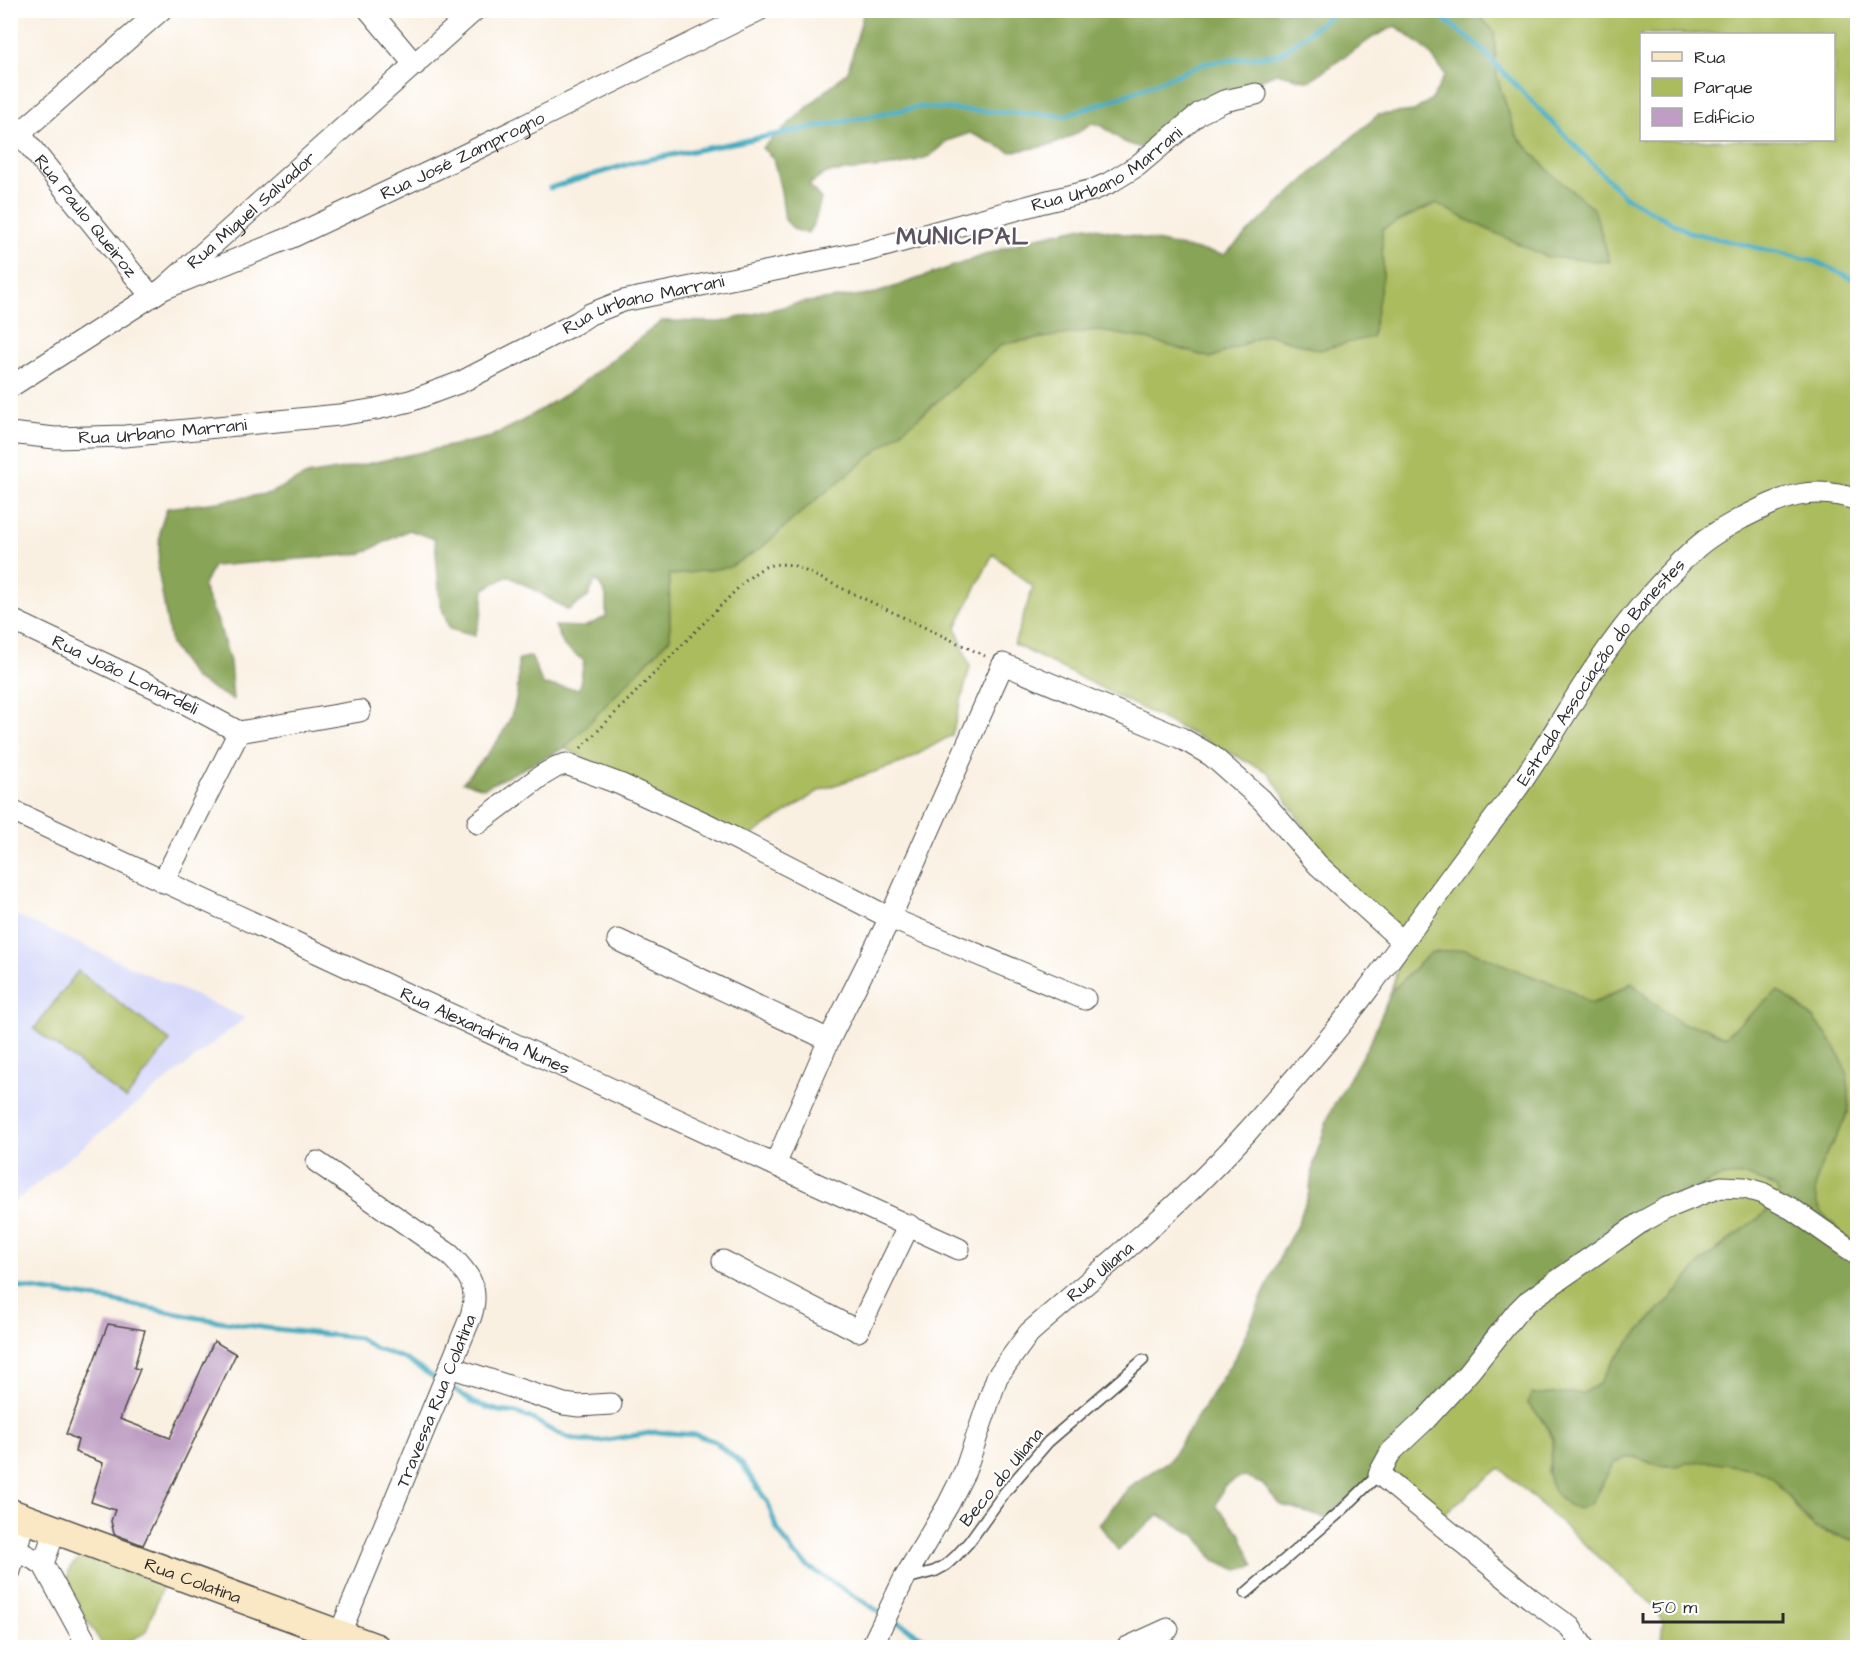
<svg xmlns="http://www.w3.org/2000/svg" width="1868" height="1658" font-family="'Architects Daughter',sans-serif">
<rect width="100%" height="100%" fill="#fff"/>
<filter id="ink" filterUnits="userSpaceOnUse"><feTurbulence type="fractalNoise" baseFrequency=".0167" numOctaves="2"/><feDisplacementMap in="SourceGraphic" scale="12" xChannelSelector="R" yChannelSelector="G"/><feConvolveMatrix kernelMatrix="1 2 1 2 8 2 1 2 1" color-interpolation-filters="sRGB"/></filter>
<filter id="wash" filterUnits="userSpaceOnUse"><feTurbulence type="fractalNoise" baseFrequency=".008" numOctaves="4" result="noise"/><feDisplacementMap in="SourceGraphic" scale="24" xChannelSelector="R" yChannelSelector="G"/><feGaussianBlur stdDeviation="1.35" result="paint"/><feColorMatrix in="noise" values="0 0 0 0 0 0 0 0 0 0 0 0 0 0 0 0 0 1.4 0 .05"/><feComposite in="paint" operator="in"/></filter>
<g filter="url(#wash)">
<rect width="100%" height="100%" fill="#faf0e2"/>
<path fill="#d5d8f9" d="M11,913l234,105 -234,186z"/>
<g fill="#abbc5f" stroke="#6b7445" stroke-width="1.5" fill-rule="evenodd">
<path d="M1474,11h383v1237l-37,-37 -6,-19 6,-26 28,-53 1,-23 -13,-42 -24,-31 -29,-23 -5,-3 -54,46 -19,-10 -23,-3 -29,-21 -21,-20 -41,21 -25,-16 -35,-12 -101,-23 -39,39 8,-30 -8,-25 -38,-36 -85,-129 -254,-128 19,-57 -40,-33 -37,73 14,40 -18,68 -48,27 -84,28 -74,49 -117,-56 -64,-35 105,-110 -1,-64 5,1 19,-4 67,-22 47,-42 117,-94 78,-69 93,-14 52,9 64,19 56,-24 52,16 64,-74 -2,-47 56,-26 33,18 82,-47 -36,-39 -19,-57 -3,-47zM1642,34h192v106h-192z"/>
<path d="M78,971l92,70 -44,58 -92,-70z"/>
<path d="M1732,1174c16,1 32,6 45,15l2,8 -14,16 -63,48 -25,31 -38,39 -27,32 -13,21 -15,9 -51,1 -6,9c26,27 30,34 20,70l52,19c6,-12 11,-32 27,-35 11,-2 20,6 31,8 11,3 20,-1 31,-2 21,-3 63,1 81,12 19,12 26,39 45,52 9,7 32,11 43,14v106h-195l-1,-7 2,-18 -10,-16 -153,-138 -59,48 -60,-33 12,-34 126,-143 195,-127z"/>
<path d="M88,1556h9l66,30 -18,47 -29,14h-12c-10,-16 -41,-59 -35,-77 3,-8 12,-11 19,-14z"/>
</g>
<g fill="#88a456" stroke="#5a6840" stroke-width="1.5">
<path d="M864,11h610l20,20 3,47 19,57 36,39 42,35 16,53 -63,-5 -77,-36 -34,-18 -54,26 1,47 -11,61 -53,13 -52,-16 -56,24 -64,-19 -52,-9 -93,14 -78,69 -117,94 -47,42 -30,18 -56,8 -5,-1 1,64 -105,110 -81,40 -21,-6c22,-25 47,-50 53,-83 3,-13 2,-26 2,-39l13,-4 12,29 36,4 5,-28 -20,-15 -9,-20 29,1 22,-10v-22l-10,-16 -8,18 -20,13 -38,-23 -22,-11 -24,13 -2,22 -7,25 -26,-7 -9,-27 -5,-63 -26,-9 -48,24 -148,12 -10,21 16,37 11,38 3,38 -38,-21 -24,-34 -13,-75 2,-41 7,-21 51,-6 52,-9 37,-18 41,-7 143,-31 33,-17 50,-31 88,-68 59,1 78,-19 78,-10 156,-55 54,-12 96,21 41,8 105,-98 49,-42 36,-4 19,-13 12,-24 -18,-24 -31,-24 -21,10 -66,45 -33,-8 -70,30 -57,48 -25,-9 -22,-16 -10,-3 -18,12 -22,10 -41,7 -41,-19 -23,8 -17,15 -28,9 -76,8 -17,12 12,14 -6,22 -7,12 -13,-3 -10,-10 -4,-29 -8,-33 -11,-10 86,-77z"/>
<path d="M1466,949l65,27 35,12 25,16 17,-7 24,-14 21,20 29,21 23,3 19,10 54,-46c35,22 73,62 71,106 0,6 0,13 -2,18 -10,25 -31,48 -32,76 -1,23 28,42 42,57v293l-42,-13 -44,-52 -15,-7 -47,-7 -23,1 -9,3 -20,-1 -21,-8h-11l-12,7 -22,40 -12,5c-11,-3 -17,-8 -23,-16 -17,-21 3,-39 -5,-60 -5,-11 -16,-22 -24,-30l5,-9 52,-1 15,-9 13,-21 27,-32 38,-39 25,-31 63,-48 14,-16 -2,-8c-20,-15 -40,-16 -63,-10l-141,83 -203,219 -46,37 -43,-13 -19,-21 -20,-8 -18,10 -8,20 24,27 14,33 -16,4 -24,-10 -17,-24 -38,-21 -41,35 -19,-26 31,-38 40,-26 67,-106 44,-100 16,-29 12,-32 5,-31 16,-50 41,-72 20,-48 39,-39z"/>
</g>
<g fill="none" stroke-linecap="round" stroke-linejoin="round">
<g stroke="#3faabf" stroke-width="5">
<path d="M1432,10l44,34 148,152 65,36 125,29 44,20"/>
<path d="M550,188l85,-26 283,-55 146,9 52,-17 90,-36 74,-9 58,-44"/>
<path d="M10,1286l99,14 89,18 69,10 92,10 15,10 31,11 33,21"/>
<path d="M449,1385l25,18 25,8 17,2 17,6 16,10 21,9 12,3h19l55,-9 40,3 18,6 27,22 27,40 8,24 18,27 16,14 73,46"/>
<path d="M891,1618l31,19 12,11"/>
</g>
</g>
<g id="blocks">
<path fill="#be9ec3" d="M108,1324l37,6 -11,38 6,1 -20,50 50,19 44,-97 22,13 -93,191 -29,-11 -3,-13 4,-11 -24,-8 12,-39 -28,-11 3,-12 -12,-6z"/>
</g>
</g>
<g filter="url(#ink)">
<use href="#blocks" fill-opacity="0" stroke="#4a4946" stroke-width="1.5"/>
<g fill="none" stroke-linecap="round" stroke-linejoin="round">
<g stroke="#4a4946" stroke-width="13">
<g id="lane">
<path d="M905,1579l30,-8 11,-6 10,-9 13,-14 36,-50 43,-50 95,-82"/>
<path d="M1246,1593l94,-81 39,-38"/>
</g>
</g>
<g stroke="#4a4946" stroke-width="23">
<g id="street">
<path d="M369,10l46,55"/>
<path id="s1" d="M20,134l131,162"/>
<path d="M10,142l151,-132"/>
<path id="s2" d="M163,289l129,-52 148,-70 319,-157"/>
<path id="s3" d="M10,387l153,-98 312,-279"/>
<path id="s4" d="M10,433l45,5 70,-2 214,-21 37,-6 34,-8 51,-19 117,-60 12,-8 33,-13 240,-49 181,-50 49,-12 16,-7 28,-17 63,-53 24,-12 32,-7"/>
<path id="s5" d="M10,619l158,75 71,38"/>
<path id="s6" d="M10,810l765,355 184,84"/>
<path d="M478,823l63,-47 15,-9 10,-3 54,20 89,41 181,93 195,81"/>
<path d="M163,882l76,-150 121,-21"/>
<path d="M618,940l211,100"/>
<path d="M317,1162l132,92c20,20 31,33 22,62l-131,317"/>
<path d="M775,1165l54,-125 61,-122 113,-254 178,74 31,18 50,44 56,65 84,76"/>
<path d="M723,1261l135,70 51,-106"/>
<path d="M450,1367l114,37 15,2 32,-2"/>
<path d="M16,1550l27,14 46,84"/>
<path d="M43,1564l12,-34"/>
<path d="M10,1571l15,-53"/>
<path id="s7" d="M871,1648l33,-69 44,-74 17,-34 32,-94 32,-44c74,-65 153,-128 219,-202 40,-45 82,-91 118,-139 46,-62 91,-125 138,-186 29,-37 52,-78 77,-117 33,-52 70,-100 115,-141 14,-13 30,-21 46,-30 41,-21 69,-34 116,-18"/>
<path d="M1126,1648l42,-19"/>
<path d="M1584,1648l-14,-21 -40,-29 -151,-124 12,-22 35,-33 43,-47 48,-60 10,-10 113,-79 27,-15 39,-16 15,-5 24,1 17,5 30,16 66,46"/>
</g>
</g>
<g stroke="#4a4946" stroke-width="31">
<g id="secondary">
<path id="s8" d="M10,1513l366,135"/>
</g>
</g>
<path stroke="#4a4946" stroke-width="3" stroke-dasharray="1.5 4.5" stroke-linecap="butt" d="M581,748l161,-164c20,-17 25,-22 51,-19l192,91"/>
<use href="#lane" stroke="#fff" stroke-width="10"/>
<use href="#street" stroke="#fff" stroke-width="21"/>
<use href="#secondary" stroke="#fae7c3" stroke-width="28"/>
</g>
</g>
<g text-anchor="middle" stroke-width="4.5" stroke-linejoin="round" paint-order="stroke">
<g font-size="18" fill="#2b2b2b" stroke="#fff">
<text dy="6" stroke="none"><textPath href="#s2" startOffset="328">Rua José Zamprogno</textPath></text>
<text dy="6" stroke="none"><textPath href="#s4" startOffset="1143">Rua Urbano Marrani</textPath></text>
<text dy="6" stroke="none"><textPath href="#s3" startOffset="300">Rua Miguel Salvador</textPath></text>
<text dy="6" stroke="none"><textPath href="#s1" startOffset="105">Rua Paulo Queiroz</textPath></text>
<text dy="6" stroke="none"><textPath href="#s4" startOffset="657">Rua Urbano Marrani</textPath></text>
<text dy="6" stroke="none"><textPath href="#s4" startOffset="153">Rua Urbano Marrani</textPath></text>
<text dy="6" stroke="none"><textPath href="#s7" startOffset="1232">Estrada Associação do Banestes</textPath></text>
<text dy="6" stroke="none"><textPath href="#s5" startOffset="128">Rua João Lonardeli</textPath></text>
<text dy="6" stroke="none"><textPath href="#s6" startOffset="524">Rua Alexandrina Nunes</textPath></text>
<text dy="6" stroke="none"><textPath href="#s7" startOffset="448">Rua Uliana</textPath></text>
<text transform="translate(436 1401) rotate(-68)" y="6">Travessa Rua Colatina</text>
<text transform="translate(1001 1477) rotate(-51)" y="6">Beco do Uliana</text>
<text dy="6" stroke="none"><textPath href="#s8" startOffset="195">Rua Colatina</textPath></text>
</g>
<g font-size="24" font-weight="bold" letter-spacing="1.5" fill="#5e5360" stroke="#fff">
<text x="963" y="244">MUNICIPAL</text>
</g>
</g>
<rect width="1868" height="1658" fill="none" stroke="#fff" stroke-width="36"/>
<rect x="1640" y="33" width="195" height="108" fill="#ffffff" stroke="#aaaaaa" stroke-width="1.5"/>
<rect x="1652" y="52" width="30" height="9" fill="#fae7c3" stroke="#aaaaaa" stroke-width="1.5"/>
<text x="1694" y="63" font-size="18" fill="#2b2b2b">Rua</text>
<rect x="1652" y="78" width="30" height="18" fill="#abbc5f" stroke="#aaaaaa" stroke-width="1.5"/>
<text x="1694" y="93" font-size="18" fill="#2b2b2b">Parque</text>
<rect x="1652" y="108" width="30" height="18" fill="#be9ec3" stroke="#aaaaaa" stroke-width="1.5"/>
<text x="1694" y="123" font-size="18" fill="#2b2b2b">Edifício</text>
<path d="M1643 1613v9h140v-9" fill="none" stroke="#2b2b2b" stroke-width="3"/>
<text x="1652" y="1613" font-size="18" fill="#2b2b2b" stroke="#ffffff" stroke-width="4.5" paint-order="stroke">50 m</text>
</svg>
